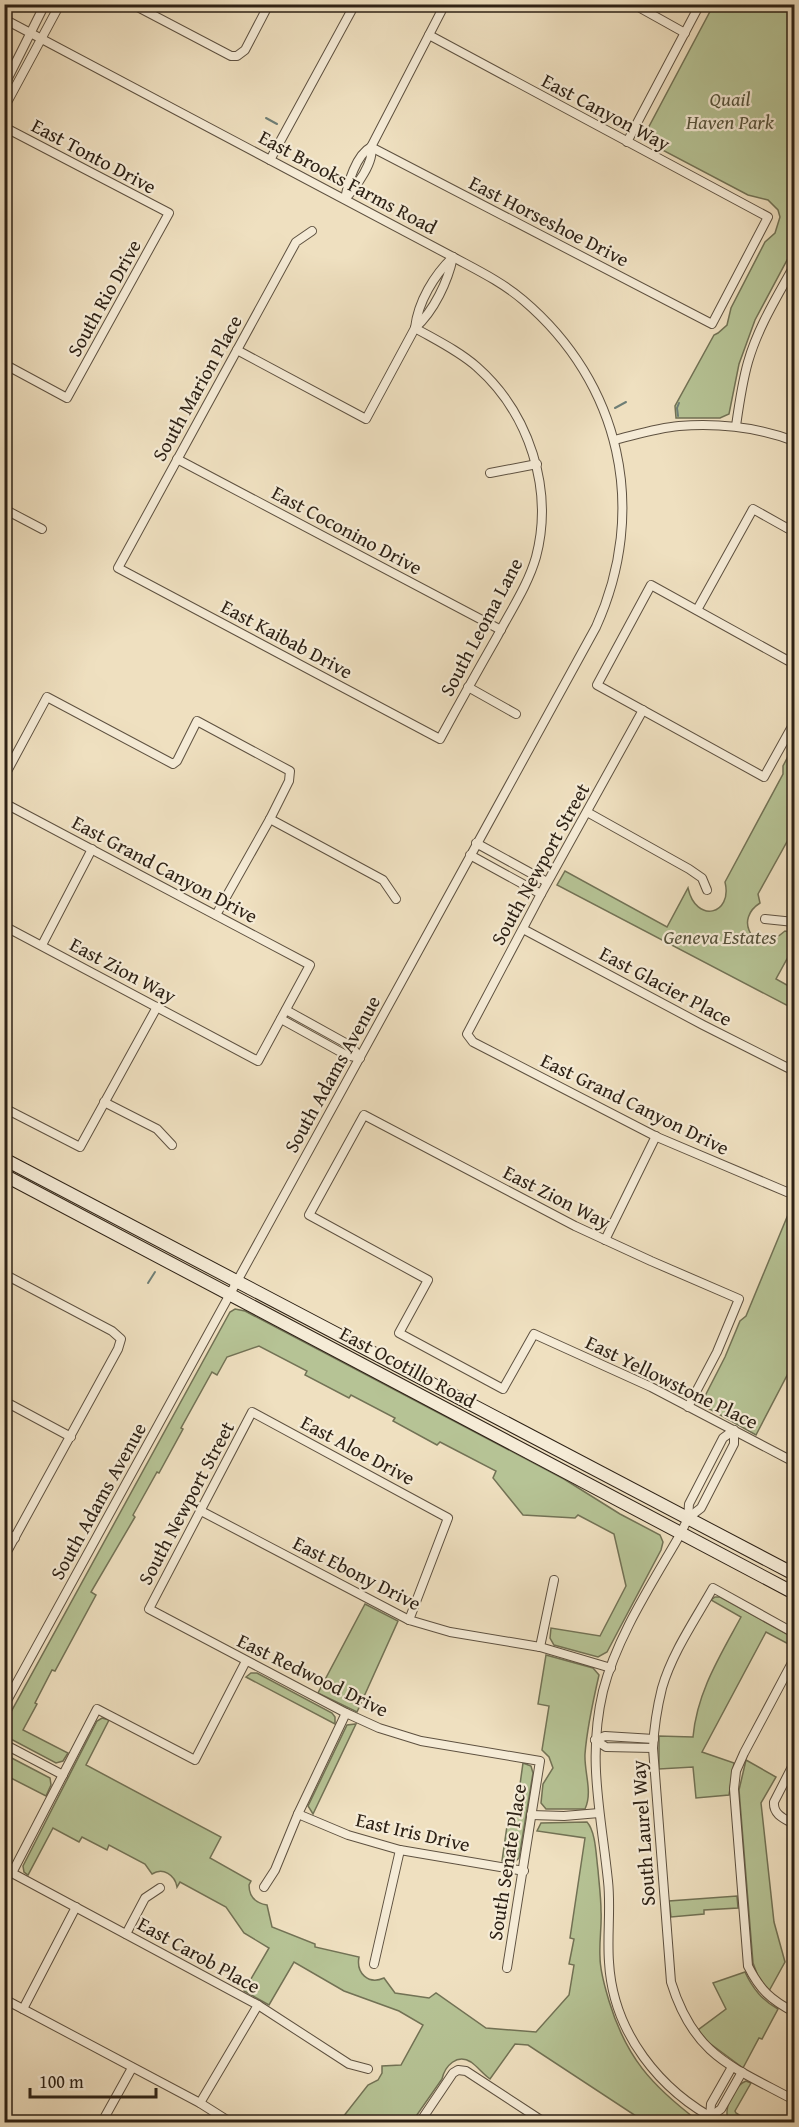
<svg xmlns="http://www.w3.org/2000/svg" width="799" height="2127" font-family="'Gentium Book Plus',serif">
<rect width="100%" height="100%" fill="#efe0c0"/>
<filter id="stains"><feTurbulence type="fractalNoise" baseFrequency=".00333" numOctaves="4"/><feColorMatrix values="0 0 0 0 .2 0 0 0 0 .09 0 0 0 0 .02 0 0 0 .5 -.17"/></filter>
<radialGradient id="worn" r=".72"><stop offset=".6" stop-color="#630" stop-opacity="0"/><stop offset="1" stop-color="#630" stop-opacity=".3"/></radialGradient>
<g fill="#b6c395" stroke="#727255" stroke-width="1.5">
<path d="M714,4l80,1v242l-39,73 -16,44 -10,50 -9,4h-44l-1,-12 39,-71 4,-2 9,-8 4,-17 34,-66 10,-9 5,-16 -2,-7 -10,-10 -20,-5 -97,-51 2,-5 -8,-5z"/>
<path d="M794,745v84l-36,65 2,9c-25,16 -8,45 12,37 5,-2 9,-6 13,-9l9,2v13l-18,33 18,10v20l-237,-124 8,-14 102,56 21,-39c8,36 45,27 37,-6l58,-108v-8z"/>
<path d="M792,1205h2v109l-6,12 3,17 3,3v16l-38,73 -50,-28 -3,-7 22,-43 15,-36 6,-5z"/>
<path d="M235,1309l10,2 319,168 56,35 40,21 3,7 -2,8 -54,102 -9,5 -44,-12 -4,-7 1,-10 49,8 26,-50 -12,-52 -36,-19 -3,3 -52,-3 -30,-37 3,-7 -56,-29 -3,3 -44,-24 2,-3 -44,-23 -2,3 -44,-23 2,-4 -48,-25 -32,11 -10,18 -5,-3 -31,56 2,1 -24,44 -2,-1 -24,43 2,2 -44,75 5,3 -41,76 -3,-1 -17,33 2,1 -14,26 45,23 -5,8 -7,2 -49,-26 -2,-14 225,-411z"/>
<path d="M715,1597h5l74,41v9l-28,-15 -64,120 32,11 -5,32 -33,3 -3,-31 -34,2v-33l34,1c4,-45 27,-81 48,-120l-30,-17z"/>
<path d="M365,1604l33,17 -41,91 -39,-19z"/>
<path d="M546,1655l47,13 6,7c-6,26 -12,52 -14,79 -1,18 8,38 0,55h-39l-5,-6 2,-19 10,-16 -4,-11 -7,-7 7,-44 -11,-2z"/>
<path d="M251,1673h6l75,40 3,4v7l-89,-47z"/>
<path d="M102,1718l7,2 -23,45 135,72 -11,21 41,23 -2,4c0,12 6,18 18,20l5,22 43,17v3l44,10c-3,16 9,28 25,21l11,15 34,5 7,-5 50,35 50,4 33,-37 5,-30 -5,-1 5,-25 -4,-1 15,-100 -48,-7 4,-8 46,-1c9,10 9,34 11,48 1,13 3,27 3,41 1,15 -2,30 -1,46 0,15 5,30 9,44 17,56 42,84 88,119v2h-52l-117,-77 -13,-1 -25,35c-7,-5 -12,-12 -19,-17 -14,-9 -26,4 -29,17l-30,43h-73l29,-37 10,-5 4,-7v-7l19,-1 22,-40 -24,-14 -55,-20 -50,-29 -25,43 -25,-14 25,-43 -25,-15 -18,-26 -46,-25 -3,5c-2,-12 -14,-20 -25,-13l-7,-10 -36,-19 -2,5 -25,-13 -3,5 -26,-14 -25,47 -4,-3 -1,-6 74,-145z"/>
<path d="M356,1724l-43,90 -5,-8 39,-81z"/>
<path d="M4,1754l46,24 1,7 -5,11 -41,-21z"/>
<path d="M746,1760l30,17 -15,26 13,119 11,40 -16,29 -10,-12 -6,-16 -14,-173z"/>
<path d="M523,1763l8,3 2,7 -14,85 -5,5 -12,-2 7,-49 7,1z"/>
<path d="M737,1896l1,12 -34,2v4l-33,3 -2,-16z"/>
<path d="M745,1972c8,17 17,28 33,37l-16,30 -3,-1 -16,30 -35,-26 -10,-12 28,-21 -13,-26z"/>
<path d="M746,2081l5,2 -16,28 1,2 14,9h-12l-11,-7c-1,-11 8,-30 19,-34z"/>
</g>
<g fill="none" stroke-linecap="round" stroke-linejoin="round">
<g stroke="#6e7e76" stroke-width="2">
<path d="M266,118l11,6"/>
<path d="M615,408l11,-6"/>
<path d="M678,416l-1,-8 2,-5"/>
<path d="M148,1283l7,-11"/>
</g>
<g stroke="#5e5140" stroke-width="10">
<g id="street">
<path d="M132,4l99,52h6l8,-6 24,-46"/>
<path d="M633,4l52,29"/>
<path d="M4,19l449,238c24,13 49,25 70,43 98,83 126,210 73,327l-592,1079"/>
<path d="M4,86l41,-82"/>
<path d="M4,108l56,-104"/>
<path d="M4,127l165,86 -102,185 -63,-34"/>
<path d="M627,142l73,-138"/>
<path d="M371,147l341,177 56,-107 -339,-182"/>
<path d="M270,160l85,-156"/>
<path d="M346,198c10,-11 29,-37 25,-51"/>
<path d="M345,199c3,-16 11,-44 26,-52l74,-143"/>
<path d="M312,231l-16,11 -178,326 322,171c19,-35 38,-69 58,-104 13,-25 30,-50 38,-78 18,-68 -7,-144 -59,-190 -18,-16 -41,-27 -62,-39"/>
<path d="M415,328c3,-26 19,-53 38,-71"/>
<path d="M237,350l129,69 49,-91c19,-17 33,-47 38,-71"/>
<path d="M736,426c3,-21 6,-43 12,-64 10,-35 29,-65 46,-96"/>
<path d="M614,440c21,-5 43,-12 65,-14 39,-3 78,1 115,15"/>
<path d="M177,459l324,171"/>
<path d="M490,473l47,-9"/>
<path d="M4,509l38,20"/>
<path d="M697,610l56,-101 41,23"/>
<path d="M794,664l-143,-79 -54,100 167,92 30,-54"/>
<path d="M468,687l48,27"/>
<path d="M643,710l-102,184 -74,140 6,8 184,95 137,58"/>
<path d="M4,777l43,-80 126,67 4,-3 20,-40 93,50 -1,10 -19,38 -54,96"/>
<path d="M4,803l306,162 -52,96 -254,-135"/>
<path d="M587,812l102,57 13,9 5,12"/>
<path d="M270,819l113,61 13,19"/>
<path d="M476,843l71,39"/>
<path d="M470,855l71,39"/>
<path d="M765,919l29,3"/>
<path d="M523,929l180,96 91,46"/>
<path d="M42,945l50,-96"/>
<path d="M286,1010l65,36 9,12"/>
<path d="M281,1019l65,36 14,3"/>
<path d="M4,1050l2,1 -2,3"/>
<path d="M104,1102l53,27 15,16"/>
<path d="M4,1108l76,39 77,-140"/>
<path d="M605,1240l51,-104"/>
<path d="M4,1274l108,57 9,8 -3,10 -114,208"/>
<path d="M794,1328l-2,4 2,1"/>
<path d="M4,1401l67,36"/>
<path d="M688,1407l29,-55 22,-53 -88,-38 -76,-35 -211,-111 -55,100 119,65 -29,53 104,56 31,-55 117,53 143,75"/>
<path d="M201,1511l208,109 41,12 90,15 71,21"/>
<path d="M688,1518l13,-10 33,-64v-14"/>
<path d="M4,1532l11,6"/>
<path d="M409,1620l39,-102 -196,-106 -103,197 197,104 33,15 42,13 119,20 -33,207"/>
<path d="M794,1633l-81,-45c-18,32 -41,65 -51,100 -5,20 -8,40 -9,60l18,234c23,74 60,84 123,118"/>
<path d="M540,1647l14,-67"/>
<path d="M794,1659l-50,94 -8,18 -2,18 14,177c12,24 23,34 46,46"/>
<path d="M246,1661l-51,99 -98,-51 -85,164 246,132 91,59 19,5"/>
<path d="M595,1740l11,7 47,1"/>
<path d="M595,1740l10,-4 49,3"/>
<path d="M4,1744l59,31"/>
<path d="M794,1763l-20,39c-1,13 11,17 20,22"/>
<path d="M298,1814l50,21 52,15 124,21"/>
<path d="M531,1815l33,1 35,-3"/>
<path d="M264,1887l11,-17 23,-56 48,-101"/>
<path d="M126,1934l19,-36 15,-10"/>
<path d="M374,1964l26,-114"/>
<path d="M4,1999l196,104 30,19"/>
<path d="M23,2009l53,-102"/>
<path d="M200,2103l58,-98"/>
<path d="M710,2117l11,-8 21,-37"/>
<path d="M102,2122l30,-54"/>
<path d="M420,2122l33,-49 5,-3 8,1 78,51"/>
<path d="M707,2122l3,-5 1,-13 21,-37"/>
<path d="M720,2122c-60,-31 -107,-89 -111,-160 -2,-27 2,-54 -1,-81 -7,-68 -21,-122 -5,-190 14,-55 50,-109 78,-158l7,-15 1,-14 34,-66 11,-8"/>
</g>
</g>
<g stroke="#2d2115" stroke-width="14">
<g id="secondary">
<path d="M4,1159l790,415"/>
<path d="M4,1175l790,418"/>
</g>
</g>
<use href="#street" stroke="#f5ebd6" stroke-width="8"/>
<use href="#secondary" stroke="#f5ebd6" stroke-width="12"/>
</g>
<g text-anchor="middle" stroke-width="4.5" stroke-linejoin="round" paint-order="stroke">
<g font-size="20" font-style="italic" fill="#56523b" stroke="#f5ebd6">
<text x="730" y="106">Quail<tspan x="730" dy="23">Haven Park</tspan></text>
<text x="720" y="944">Geneva Estates</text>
</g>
<g font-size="20" fill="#2d2115" stroke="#f5ebd6">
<text transform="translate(606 112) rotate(28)" y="7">East Canyon Way</text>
<text transform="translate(94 156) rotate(28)" y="7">East Tonto Drive</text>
<text transform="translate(348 182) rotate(28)" y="7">East Brooks Farms Road</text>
<text transform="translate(549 221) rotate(27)" y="7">East Horseshoe Drive</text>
<text transform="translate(104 298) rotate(-61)" y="7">South Rio Drive</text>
<text transform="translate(197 388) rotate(-61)" y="7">South Marion Place</text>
<text transform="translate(347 530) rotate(28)" y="7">East Coconino Drive</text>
<text transform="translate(481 627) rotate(-62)" y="7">South Leoma Lane</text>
<text transform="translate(287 639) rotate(28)" y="7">East Kaibab Drive</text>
<text transform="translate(540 864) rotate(-61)" y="7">South Newport Street</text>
<text transform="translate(165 869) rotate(28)" y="7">East Grand Canyon Drive</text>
<text transform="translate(123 970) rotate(28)" y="7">East Zion Way</text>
<text transform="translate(666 986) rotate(28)" y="7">East Glacier Place</text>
<text transform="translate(332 1074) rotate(-61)" y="7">South Adams Avenue</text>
<text transform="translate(635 1104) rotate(26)" y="7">East Grand Canyon Drive</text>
<text transform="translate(557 1197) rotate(27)" y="7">East Zion Way</text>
<text transform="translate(408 1367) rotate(28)" y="7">East Ocotillo Road</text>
<text transform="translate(672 1382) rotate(26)" y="7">East Yellowstone Place</text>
<text transform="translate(358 1450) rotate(28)" y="7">East Aloe Drive</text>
<text transform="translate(98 1501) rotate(-61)" y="7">South Adams Avenue</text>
<text transform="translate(186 1503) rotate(-62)" y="7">South Newport Street</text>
<text transform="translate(357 1573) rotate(27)" y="7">East Ebony Drive</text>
<text transform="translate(313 1675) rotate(26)" y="7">East Redwood Drive</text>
<text transform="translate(413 1832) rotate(13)" y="7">East Iris Drive</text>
<text transform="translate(643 1833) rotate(-94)" y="7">South Laurel Way</text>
<text transform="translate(507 1862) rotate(-81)" y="7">South Senate Place</text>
<text transform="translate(199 1955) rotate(29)" y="7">East Carob Place</text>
</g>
</g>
<rect width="799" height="2127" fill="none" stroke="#efe0c0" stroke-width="24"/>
<rect x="6" y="6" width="787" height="2115" fill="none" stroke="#2d2115" stroke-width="3"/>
<rect x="12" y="12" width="775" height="2103" fill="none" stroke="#2d2115" stroke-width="1.5"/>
<path d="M30 2088v9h126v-9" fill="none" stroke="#2d2115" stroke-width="3"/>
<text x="39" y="2088" font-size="18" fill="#2d2115" stroke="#f5ebd6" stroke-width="4.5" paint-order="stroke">100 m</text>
<rect width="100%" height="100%" filter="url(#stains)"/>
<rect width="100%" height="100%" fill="url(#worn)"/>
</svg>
